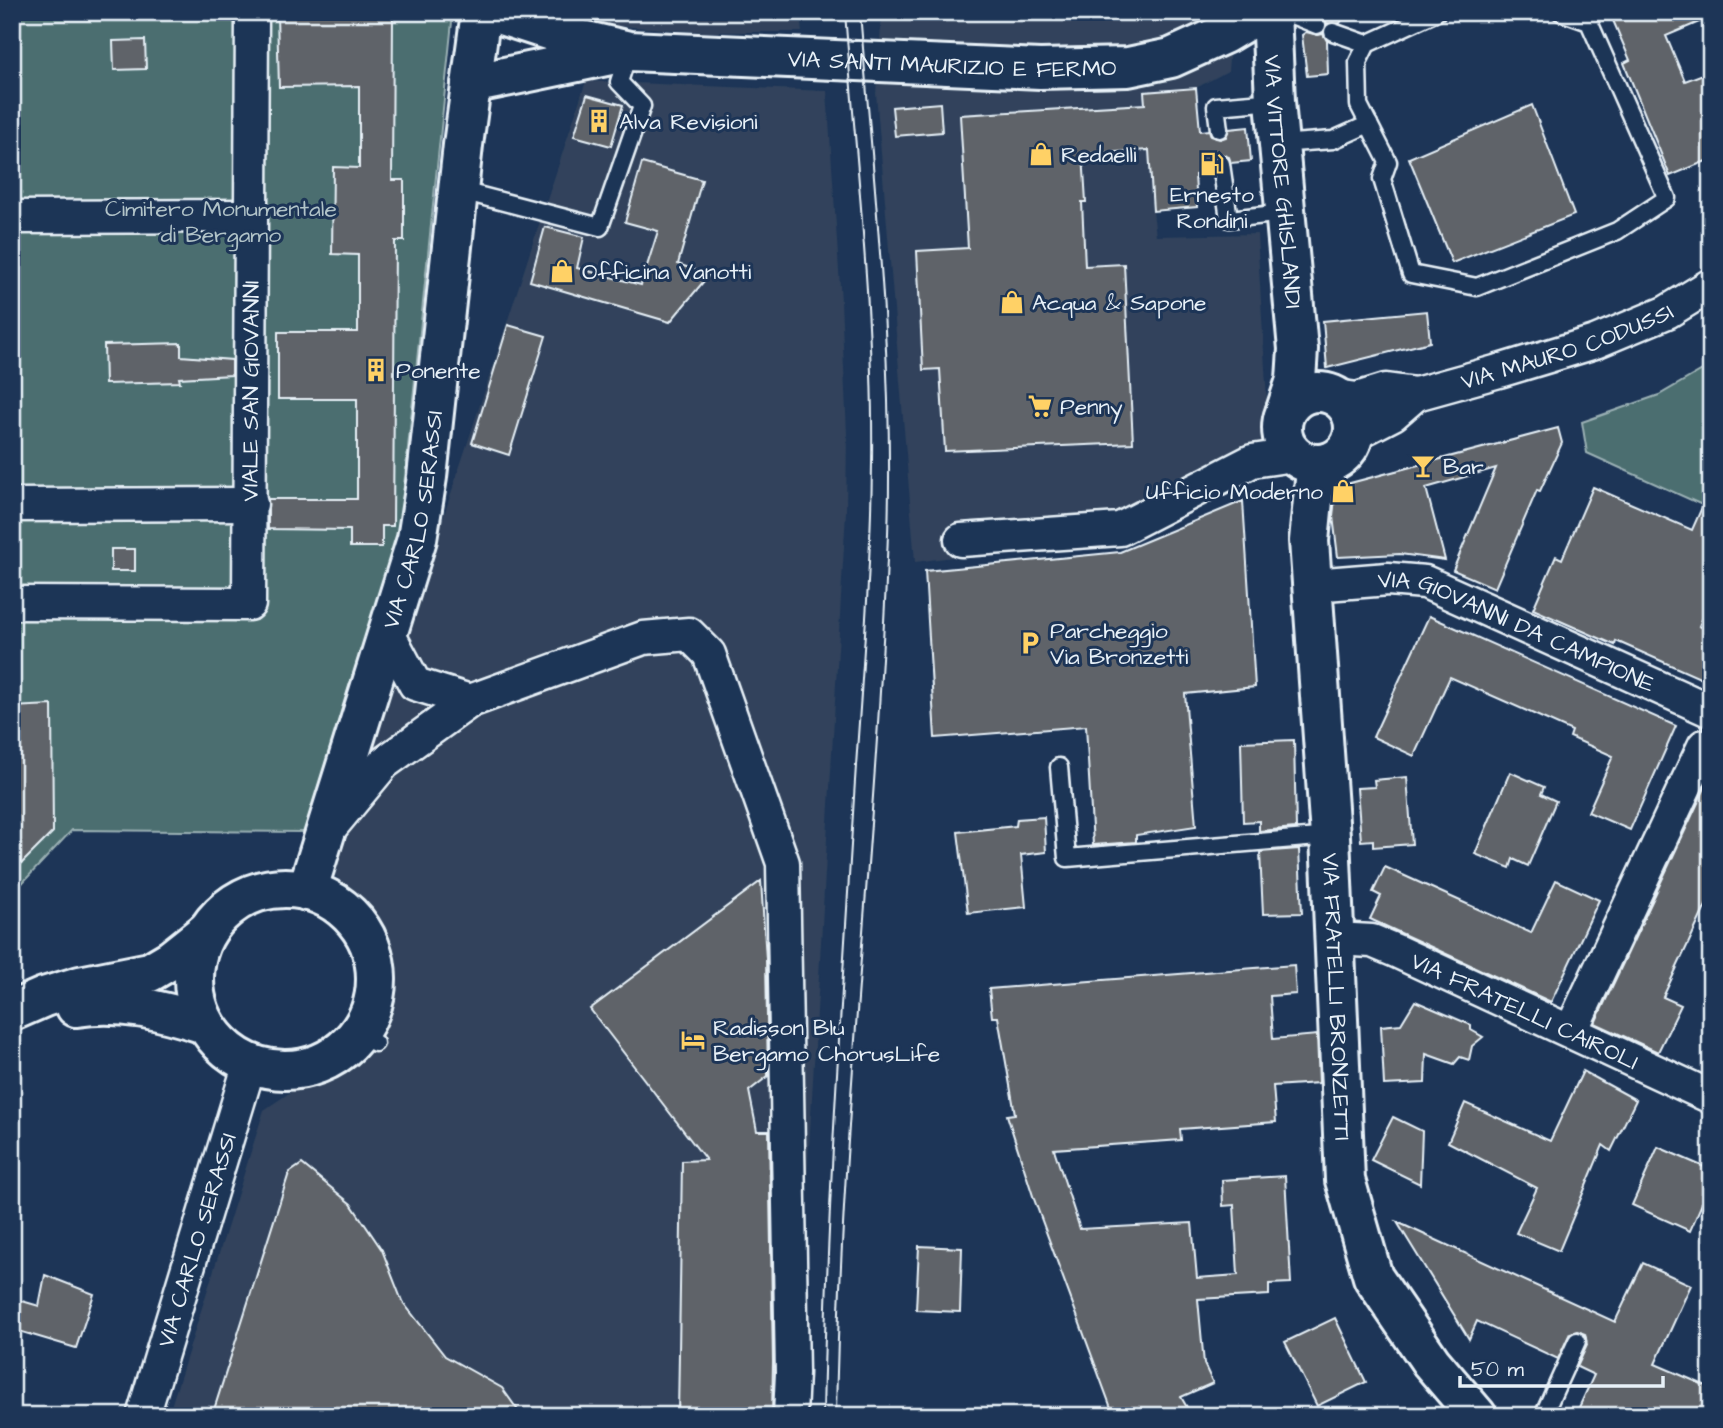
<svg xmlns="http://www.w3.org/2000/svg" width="1723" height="1428" font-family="'Architects Daughter',sans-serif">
<rect width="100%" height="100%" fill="#1d3557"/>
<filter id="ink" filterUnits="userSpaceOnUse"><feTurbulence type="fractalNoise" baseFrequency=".0143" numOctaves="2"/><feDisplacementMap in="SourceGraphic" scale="14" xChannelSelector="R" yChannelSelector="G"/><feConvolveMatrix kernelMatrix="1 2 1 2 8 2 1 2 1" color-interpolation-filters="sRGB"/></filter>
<g filter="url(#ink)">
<g fill="#30435c">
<path d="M592,12h236v4l-28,-1 2,17h-99l-100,-7 -7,-5z"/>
<path d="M882,12h351l-5,59 -32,17 -52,4 9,119 3,25 101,-2 14,234 -150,67 -206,27 -39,-469z"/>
<path d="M586,81l241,10 14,210 6,133 -1,78 -41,706 -5,198h-632l96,-306 31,-21 42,-17 45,-35 11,-42 -5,-50 -21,-41 -35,-31 52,-160 55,-183z"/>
</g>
<g fill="#4c6e70" stroke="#9ab0b4" stroke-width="2">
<path d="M12,12h441l-53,513 -96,307 -232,-2 -60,64z"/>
<path d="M1711,365v144l-124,-56 -5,-31 77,-27z"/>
</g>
<g fill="#5e6469" stroke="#e8f1f8" stroke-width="2">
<path d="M360,12h33l-1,168h12v61h-9l-2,285h-11v21h-32v-17l-82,-1v-30h89v-100h-79v-67h80v-77l-26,-1 1,-87 26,1v-82l-80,1 -2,-72z"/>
<path d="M1327,12h20l-7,11h-13l-4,-7z"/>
<path d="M1626,12h85v5l-45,19 19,45 26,-10v88l-41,17 -46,-113 6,-3 -18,-42z"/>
<path d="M1306,32l12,3 5,-1 4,7 1,33 -21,2 -5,-41z"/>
<path d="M145,40l1,29 -32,1 -1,-29z"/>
<path d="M1196,88l4,43 9,-1 2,6 9,3 6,-2 3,-8 19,-2 3,34 -20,2 -2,-6 -9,-3 -6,2 -3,9h-9l1,9 -8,1 2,32 -44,4 -4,-61 -66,4 3,48h-4l3,64 39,-2 9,179 -188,8 -5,-82 -17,1 -6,-119 51,-3 -8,-133 185,-11 -1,-12z"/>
<path d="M587,95l36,10 -12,41 -37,-10z"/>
<path d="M940,103l2,29 -47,4 -3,-29z"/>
<path d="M1532,105l42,110 -122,48 -43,-105z"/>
<path d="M642,163l60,17 -24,84 31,11 -39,47 -140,-41 15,-54 39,10 -7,31 64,17 17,-54 -33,-9z"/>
<path d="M1427,311l3,31 -103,26 -4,-47z"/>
<path d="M508,325l38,11 -37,119 -37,-12z"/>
<path d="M181,343v13l51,4v15l-53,3 1,4 -75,2 -1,-39z"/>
<path d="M1558,428l4,15 -22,48 -3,-1 -42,98 -42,-18 43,-102 -70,20 19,72 -45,-6 -62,3 -5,-41 3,-27 3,-3z"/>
<path d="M1593,487l99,43 19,-43v114l-12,25 12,5v30l-9,18 -86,-38 -1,4 -82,-36 23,-53 6,3z"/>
<path d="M1243,501l12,186 -70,7 11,132 -60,9v7l-43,3 -7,-119 -151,12 -10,-167 195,-19z"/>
<rect x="111" y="549" width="24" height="22"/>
<path d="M1429,616l247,110 -46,104 -42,-18 25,-56 -43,-19 2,-6 -122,-54 -36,79 -41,-19z"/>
<path d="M52,705l1,127 -41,41v-166z"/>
<path d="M1294,740l2,88 -37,3v-10l-16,1 -2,-80z"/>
<path d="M1510,772l34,15 -3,7 15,7 -28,65 -15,-7 -3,9 -35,-14z"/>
<path d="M1711,775v120l-48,102 18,8 -23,47 -63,-29z"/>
<path d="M1407,777l5,67 -39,3v-7l-12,1 -4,-53 18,-1 -1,-7z"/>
<path d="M1044,817l2,35 -25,3 5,52 -58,6 -10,-81 58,-6 1,-7z"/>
<path d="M1299,849l3,64 -39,1 -3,-62z"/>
<path d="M1385,867l146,66 25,-53 43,20 -48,102 -181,-83 11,-23 -8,-4z"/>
<path d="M761,881l5,78 2,117 -19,15 8,40h12l4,231 -1,54h-94l4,-255 24,-1 -116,-151z"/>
<path d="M1294,965l2,29 -26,2 3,43 44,-4 2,48 -46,3 3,36 -96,7 1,11 -127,9 26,80 112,-6 5,55 41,-3 -4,-70 -11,1 -1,-26 63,-4 6,107 -22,1v11l-71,4 6,65 9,19 -32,14 11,19h-78l-80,-217 -27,-84 8,-1 -17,-97h-6l-3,-28z"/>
<path d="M1415,1001l56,24v5l12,7 -11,9 -3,14 -9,-3 -6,7 -28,-10 -1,29 -41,2 -3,-59 20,-2z"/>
<path d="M1583,1071l53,29 -25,51 -8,-6 -44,106 -43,-18 21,-45 -89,-46 17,-39 85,38z"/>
<path d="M1393,1117l29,14 -2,53 -49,-24z"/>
<path d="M1658,1147l53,23v13l-21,48 -58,-26z"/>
<path d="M302,1164l49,40 31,46 20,51 43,55 57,32 20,28h-310l77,-243z"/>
<path d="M1397,1222l218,100 28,-59 48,22 -36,79 56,24v28h-136l19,-41 -17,-8 10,-22 -2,-11 -8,-3 -7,2 -12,26 -81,-38 -8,18z"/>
<path d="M919,1246l43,2 -2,64 -44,-2z"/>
<path d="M45,1275l49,19 -18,54 -64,-19v-31l27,8z"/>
<path d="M1335,1318l31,64 -49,24 -32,-64z"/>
</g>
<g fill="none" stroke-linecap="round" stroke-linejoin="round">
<g stroke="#e8f1f8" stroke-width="21">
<g id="lane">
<path d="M1284,12l33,13"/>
<path d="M1437,12l-70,32 -9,18 1,43 29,57 -6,17 29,95 66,13 140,-56 50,-33 -78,-176 -28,-10"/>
<path d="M1333,32l34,12"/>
<path d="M1219,129l-3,-23 59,-5"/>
<path d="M1278,144l55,-4 36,-16"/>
<path d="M1221,164l8,55 55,-6"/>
<path d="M458,190l142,37 42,-121 -23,-24 10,-31"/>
<path d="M1059,767l8,91 263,-22"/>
<path d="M358,1034l17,9"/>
<path d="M1543,1416l34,-75"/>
</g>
</g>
<g stroke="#e8f1f8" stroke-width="37">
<g id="street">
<path d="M12,217l239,-1"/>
<path id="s1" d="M1336,396l21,3 29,-9 30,4 83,-23 96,-29 72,-30 44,-27"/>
<path d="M1354,434l39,-20 23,-20"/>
<path d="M12,505l239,-1"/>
<path d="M961,540l159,-11 132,-68 41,-6"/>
<path id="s2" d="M1313,585l75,-6 37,3 286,129"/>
<path id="s3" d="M12,603l237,1 3,-592"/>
<path d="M389,635l26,49 55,17"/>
<path d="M330,828l54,-65 86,-62 173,-63 46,-4 20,20 74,209 9,510 -2,43"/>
<path id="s4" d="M1335,939l37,2 24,10 315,146"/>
<path d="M1571,1031l133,-285"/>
<path id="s5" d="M143,1416l107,-353"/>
</g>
</g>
<g stroke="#e8f1f8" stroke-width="44">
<g id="secondary">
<path id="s6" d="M492,12l77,25 60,14 411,18 88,-2 43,-9 53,-24 37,-22"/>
<path id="s7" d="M1271,12l4,89 23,248 -2,31 -10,30"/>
<path d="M471,84l145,-30"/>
<circle cx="1318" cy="428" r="36"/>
<path id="s8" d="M1331,462l-16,18 -6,61 21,295 15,344 28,97 58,85 46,54"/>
<circle cx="285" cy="979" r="91"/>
<path id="s9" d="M307,891l110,-352 10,-62 36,-332 18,-133"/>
<path d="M76,1007c45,-7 86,3 129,17"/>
<path d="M12,1011l32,-14 36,-11 70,-14 22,-13 34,-27"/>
</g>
</g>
<use href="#lane" stroke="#1d3557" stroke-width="16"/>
<use href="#street" stroke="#1d3557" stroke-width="32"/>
<use href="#secondary" stroke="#1d3557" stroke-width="38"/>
<g stroke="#e8f1f8" stroke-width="2">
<path d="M823,1416c4,-212 19,-424 32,-635 7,-106 16,-212 17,-318 2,-150 -16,-301 -27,-451"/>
<path d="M836,1416c5,-295 41,-588 52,-882 6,-174 -14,-348 -28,-522"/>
</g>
</g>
</g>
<defs>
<g id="building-bare" transform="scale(1.89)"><path d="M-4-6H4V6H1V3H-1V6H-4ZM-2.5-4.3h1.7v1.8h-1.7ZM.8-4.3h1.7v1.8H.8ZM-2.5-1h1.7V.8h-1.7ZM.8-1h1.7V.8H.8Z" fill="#ffd166" stroke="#1d3557" stroke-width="2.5" paint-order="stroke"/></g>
<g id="shop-bare" transform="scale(1.89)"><path d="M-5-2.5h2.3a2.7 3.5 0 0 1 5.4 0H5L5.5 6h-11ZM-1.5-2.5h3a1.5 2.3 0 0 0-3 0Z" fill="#ffd166" stroke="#1d3557" stroke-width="2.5" paint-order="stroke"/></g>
<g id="fuel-bare" transform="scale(1.89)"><path d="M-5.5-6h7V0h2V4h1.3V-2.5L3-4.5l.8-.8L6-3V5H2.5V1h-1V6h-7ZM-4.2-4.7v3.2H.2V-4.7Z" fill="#ffd166" stroke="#1d3557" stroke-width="2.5" paint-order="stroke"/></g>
<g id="supermarket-bare" transform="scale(1.89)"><path d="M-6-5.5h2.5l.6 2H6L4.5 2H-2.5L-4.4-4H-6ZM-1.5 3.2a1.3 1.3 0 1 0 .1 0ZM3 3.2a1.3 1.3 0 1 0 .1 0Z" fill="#ffd166" stroke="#1d3557" stroke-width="2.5" paint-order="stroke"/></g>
<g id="bar-bare" transform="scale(1.89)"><path d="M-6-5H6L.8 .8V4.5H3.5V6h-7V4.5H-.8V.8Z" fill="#ffd166" stroke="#1d3557" stroke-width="2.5" paint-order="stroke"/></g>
<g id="parking-bare" transform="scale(1.89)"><path d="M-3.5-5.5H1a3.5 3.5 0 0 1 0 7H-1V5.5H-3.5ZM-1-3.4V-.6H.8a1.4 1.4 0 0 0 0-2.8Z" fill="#ffd166" stroke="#1d3557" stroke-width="2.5" paint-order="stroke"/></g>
<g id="hotel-bare" transform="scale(1.89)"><path d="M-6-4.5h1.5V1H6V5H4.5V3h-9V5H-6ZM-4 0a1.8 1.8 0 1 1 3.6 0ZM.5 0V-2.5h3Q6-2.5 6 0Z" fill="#ffd166" stroke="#1d3557" stroke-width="2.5" paint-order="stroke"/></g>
</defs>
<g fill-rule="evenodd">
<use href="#building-bare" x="599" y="121"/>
<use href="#shop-bare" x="1041" y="154"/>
<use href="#fuel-bare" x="1212" y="164"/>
<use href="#shop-bare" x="562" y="271"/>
<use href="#shop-bare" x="1012" y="302"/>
<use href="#building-bare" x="376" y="370"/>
<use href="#supermarket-bare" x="1040" y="406"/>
<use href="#bar-bare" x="1423" y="466"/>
<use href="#shop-bare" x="1343" y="491"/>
<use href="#parking-bare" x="1030" y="643"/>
<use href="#hotel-bare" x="693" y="1040"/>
</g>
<g text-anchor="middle" stroke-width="6" stroke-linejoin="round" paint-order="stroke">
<g font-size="23" fill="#e8f1f8" stroke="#1d3557">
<text dy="8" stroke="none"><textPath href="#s6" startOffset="466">VIA SANTI MAURIZIO E FERMO</textPath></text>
<text dy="8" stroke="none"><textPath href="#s7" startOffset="170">VIA VITTORE GHISLANDI</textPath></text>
<text dy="8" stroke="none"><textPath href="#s1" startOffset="240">VIA MAURO CODUSSI</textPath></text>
<text dy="8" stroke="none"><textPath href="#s3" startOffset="450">VIALE SAN GIOVANNI</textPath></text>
<text dy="8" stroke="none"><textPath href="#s9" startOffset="387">VIA CARLO SERASSI</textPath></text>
<text dy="8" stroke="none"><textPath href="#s2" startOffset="214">VIA GIOVANNI DA CAMPIONE</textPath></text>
<text dy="8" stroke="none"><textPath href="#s8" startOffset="542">VIA FRATELLI BRONZETTI</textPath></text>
<text dy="8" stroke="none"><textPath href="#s4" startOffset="205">VIA FRATELLI CAIROLI</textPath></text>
<text dy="8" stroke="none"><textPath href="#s5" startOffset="184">VIA CARLO SERASSI</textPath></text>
</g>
<g font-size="23" fill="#e8f1f8" stroke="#1d3557" text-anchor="start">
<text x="619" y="129">Alva Revisioni</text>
<text x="1061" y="162">Redaelli</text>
<text x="1212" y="202" text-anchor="middle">Ernesto<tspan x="1212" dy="26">Rondini</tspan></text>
<text x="582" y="279">Officina Vanotti</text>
<text x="1032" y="310">Acqua &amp; Sapone</text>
<text x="396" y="378">Ponente</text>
<text x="1060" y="414">Penny</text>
<text x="1443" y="474">Bar</text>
<text x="1323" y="499" text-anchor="end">Ufficio Moderno</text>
<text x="1050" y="638">Parcheggio<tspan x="1050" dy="26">Via Bronzetti</tspan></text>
<text x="713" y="1035">Radisson Blu<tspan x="713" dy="26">Bergamo ChorusLife</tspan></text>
</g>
<g font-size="23" fill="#b1c3c8" stroke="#1d3557">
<text x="221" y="216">Cimitero Monumentale<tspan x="221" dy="26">di Bergamo</tspan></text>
</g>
</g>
<rect width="1723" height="1428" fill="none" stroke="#1d3557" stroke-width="42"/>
<rect x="21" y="21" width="1681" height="1386" fill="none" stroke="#e8f1f8" stroke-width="2.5" filter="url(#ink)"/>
<path d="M1460 1376v10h203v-10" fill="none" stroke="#e8f1f8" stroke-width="3.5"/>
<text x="1471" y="1376" font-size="21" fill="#e8f1f8" stroke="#1d3557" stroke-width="5" paint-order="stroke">50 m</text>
</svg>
